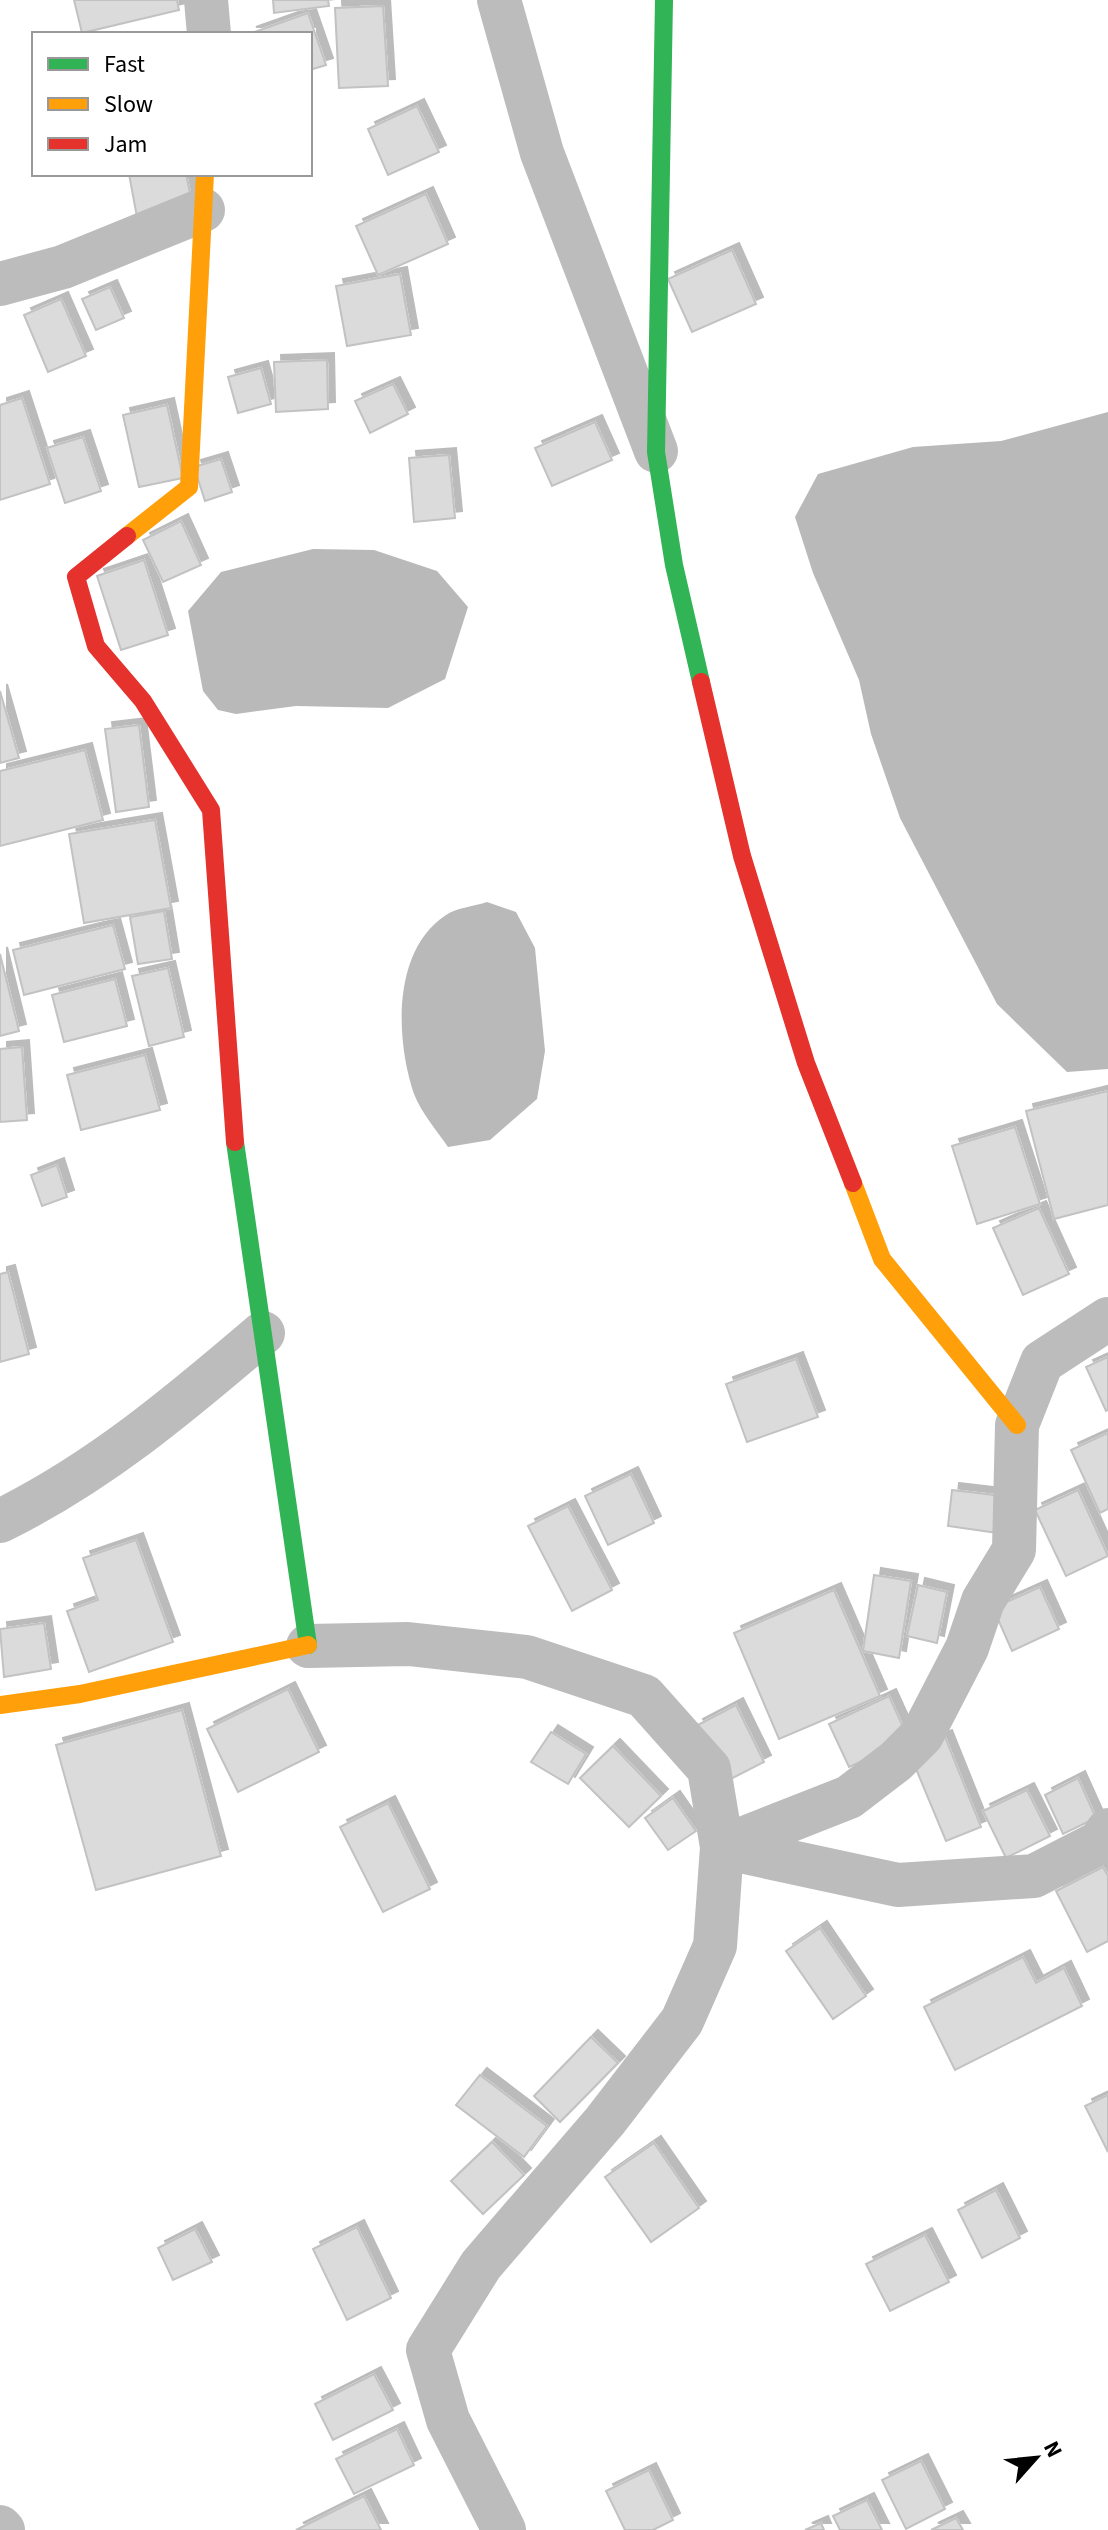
<svg xmlns="http://www.w3.org/2000/svg" width="1108" height="2530" font-family="'Source Sans 3',sans-serif">
<defs>
<filter id="shadow"><feDropShadow dx="7" dy="-7" stdDeviation="0" flood-color="#0004"/></filter>
</defs>
<rect width="100%" height="100%" fill="#fff"/>
<g fill="#b9b9b9">
<path d="M1108,412v657l-41,3 -70,-68 -97,-186 -29,-84 -12,-54 -46,-107 -18,-56 23,-43 95,-27 88,-6z"/>
<path d="M313,549l61,1 63,21 31,36 -23,72 -57,29 -92,-2 -60,8 -18,-4 -15,-19 -15,-80 33,-39z"/>
<path d="M487,902l29,10 19,36 10,103 -8,48 -47,41 -42,7c-11,-16 -27,-35 -34,-53 -18,-53 -23,-143 32,-179 10,-7 29,-9 41,-13z"/>
</g>
<g fill="#dbdbdb" stroke="#c2c2c2" stroke-width="2" filter="url(#shadow)">
<path d="M74,0h103l2,10 -97,23z"/>
<path d="M273,0h55l1,6 -55,7z"/>
<path d="M383,6l5,80 -49,2 -4,-80z"/>
<path d="M308,13l18,52 -16,5v-36h-61z"/>
<path d="M417,106l22,46 -51,23 -20,-46z"/>
<path d="M129,174h57l7,33 -56,10z"/>
<path d="M426,194l22,50 -70,31 -22,-49z"/>
<path d="M732,250l24,54 -64,28 -24,-53z"/>
<path d="M400,274l11,61 -64,11 -11,-60z"/>
<path d="M110,287l14,31 -28,12 -14,-31z"/>
<path d="M61,299l25,57 -38,16 -24,-57z"/>
<path d="M327,360l1,49 -52,3 -2,-50z"/>
<path d="M261,368l10,36 -33,9 -10,-36z"/>
<path d="M393,384l15,30 -38,19 -15,-32z"/>
<path d="M22,398l28,86 -50,16v-95z"/>
<path d="M167,405l16,73 -44,9 -16,-72z"/>
<path d="M595,422l17,38 -60,26 -17,-38z"/>
<path d="M83,437l18,54 -36,12 -18,-55z"/>
<path d="M449,455l6,63 -41,4 -5,-64z"/>
<path d="M221,459l11,33 -27,9 -11,-34z"/>
<path d="M181,521l20,44 -38,17 -20,-42z"/>
<path d="M144,560l24,75 -47,15 -24,-74z"/>
<path d="M0,691l19,67 -19,5z"/>
<path d="M139,725l10,82 -33,5 -11,-83z"/>
<path d="M85,750l18,70 -103,26v-75z"/>
<path d="M155,820l16,88 -87,15 -15,-89z"/>
<path d="M164,911l8,48 -34,5 -8,-47z"/>
<path d="M113,925l12,44 -101,26 -11,-45z"/>
<path d="M0,954l19,77 -19,5z"/>
<path d="M168,968l16,69 -35,9 -17,-70z"/>
<path d="M115,979l12,47 -63,16 -12,-47z"/>
<path d="M22,1047l5,73 -27,2v-73z"/>
<path d="M145,1055l15,55 -79,20 -14,-55z"/>
<path d="M1108,1091v114l-54,14 -28,-108z"/>
<path d="M1015,1127l25,77 -63,20 -25,-78z"/>
<path d="M57,1165l10,32 -25,9 -11,-31z"/>
<path d="M1039,1208l30,66 -46,21 -30,-67z"/>
<path d="M8,1272l21,82 -29,8v-88z"/>
<path d="M1108,1357v53l-2,1 -20,-44z"/>
<path d="M796,1359l22,58 -71,25 -21,-58z"/>
<path d="M1108,1433v76l-8,4 -29,-63z"/>
<path d="M631,1474l23,49 -46,22 -23,-49z"/>
<path d="M952,1490l50,6 -4,37 -50,-7z"/>
<path d="M1078,1490l30,66 -42,20 -31,-66z"/>
<path d="M568,1506l44,84 -40,21 -44,-85z"/>
<path d="M136,1540l37,102 -84,30 -22,-61 31,-11 -15,-42z"/>
<path d="M874,1575l37,6 -12,77 -36,-7z"/>
<path d="M918,1585l29,7 -10,51 -30,-7z"/>
<path d="M1040,1587l19,42 -47,22 -19,-43z"/>
<path d="M834,1590l46,106 -101,43 -45,-106z"/>
<path d="M44,1623l7,46 -47,8 -4,-48z"/>
<path d="M288,1689l31,63 -81,40 -31,-63z"/>
<path d="M889,1696l20,44 -60,27 -20,-43z"/>
<path d="M736,1705l28,57 -39,20 -29,-56z"/>
<path d="M182,1710l39,146 -125,34 -40,-145z"/>
<path d="M551,1732l35,22 -18,30 -37,-22z"/>
<path d="M945,1737l36,90 -35,14 -37,-89z"/>
<path d="M613,1746l48,50 -32,31 -49,-49z"/>
<path d="M1078,1778l18,40 -33,16 -18,-39z"/>
<path d="M1027,1790l23,46 -44,22 -23,-47z"/>
<path d="M673,1798l23,33 -28,19 -23,-32z"/>
<path d="M388,1803l42,86 -47,23 -43,-85z"/>
<path d="M1103,1867l5,9v65l-21,11 -31,-61z"/>
<path d="M820,1928l46,68 -33,23 -47,-68z"/>
<path d="M1023,1957l13,26 28,-15 18,38 -127,64 -31,-63z"/>
<path d="M591,2037l27,26 -58,59 -26,-26z"/>
<path d="M480,2075l67,51 -23,31 -68,-52z"/>
<path d="M1108,2095v57l-23,-46z"/>
<path d="M492,2142l32,33 -41,39 -32,-33z"/>
<path d="M654,2143l45,65 -48,34 -46,-65z"/>
<path d="M996,2190l24,48 -38,20 -24,-48z"/>
<path d="M357,2227l34,71 -44,22 -34,-71z"/>
<path d="M195,2229l17,33 -39,18 -15,-32z"/>
<path d="M925,2235l24,47 -59,29 -24,-47z"/>
<path d="M374,2374l19,36 -60,30 -18,-36z"/>
<path d="M397,2429l17,36 -60,29 -18,-35z"/>
<path d="M921,2461l24,48 -39,20 -24,-49z"/>
<path d="M649,2470l24,50 -20,10h-28l-19,-39z"/>
<path d="M364,2496l17,34h-85z"/>
<path d="M867,2500l15,30h-42l-7,-14z"/>
<path d="M956,2518l7,12h-32z"/>
<path d="M821,2523l3,7h-19z"/>
</g>
<g fill="none" stroke-linecap="round" stroke-linejoin="round">
<g stroke="#bcbcbc" stroke-width="44">
<path d="M206,0l3,34"/>
<path d="M499,0l43,153 114,298"/>
<path d="M0,284l63,-17 140,-57"/>
<path d="M0,1521c98,-48 180,-117 263,-188"/>
<path d="M308,1646l100,-2 119,13 117,39 65,73 13,78 -7,99 -33,75 -77,100 -124,144 -53,85 20,70 56,110"/>
<path d="M722,1847l127,-50 47,-36 26,-26 45,-87 16,-47 31,-51 3,-125 25,-63 66,-43"/>
<path d="M722,1847l176,38 136,-9 66,-34 8,-12"/>
<path d="M0,2527l3,3"/>
</g>
<g stroke="#30b455" stroke-width="18">
<path d="M664,0l-8,452 18,113 27,117"/>
<path d="M235,1142l73,503"/>
</g>
<g stroke="#ff9f0a" stroke-width="18">
<path d="M127,536l62,-49 16,-313"/>
<path d="M853,1183l29,76 135,166"/>
<path d="M0,1705l80,-11 228,-49"/>
</g>
<g stroke="#e5322d" stroke-width="18">
<path d="M127,536l-51,41 20,69 47,55 68,109 24,332"/>
<path d="M701,682l41,174 64,207 47,120"/>
</g>
</g>
<rect x="32" y="32" width="280" height="144" fill="#ffffff" stroke="#999999" stroke-width="2"/>
<rect x="48" y="58" width="40" height="12" fill="#30b455" stroke="#999999" stroke-width="2"/>
<text x="104" y="72" font-size="24" fill="#000000">Fast</text>
<rect x="48" y="98" width="40" height="12" fill="#ff9f0a" stroke="#999999" stroke-width="2"/>
<text x="104" y="112" font-size="24" fill="#000000">Slow</text>
<rect x="48" y="138" width="40" height="12" fill="#e5322d" stroke="#999999" stroke-width="2"/>
<text x="104" y="152" font-size="24" fill="#000000">Jam</text>
<g transform="translate(1036 2458) rotate(63)" stroke="#ffffff" stroke-width="6" paint-order="stroke">
<path d="M0-6L14 30L0 20L-14 30Z" fill="#000000"/>
<text y="-12" font-size="22" font-weight="bold" text-anchor="middle" fill="#000000">N</text>
</g>
</svg>
